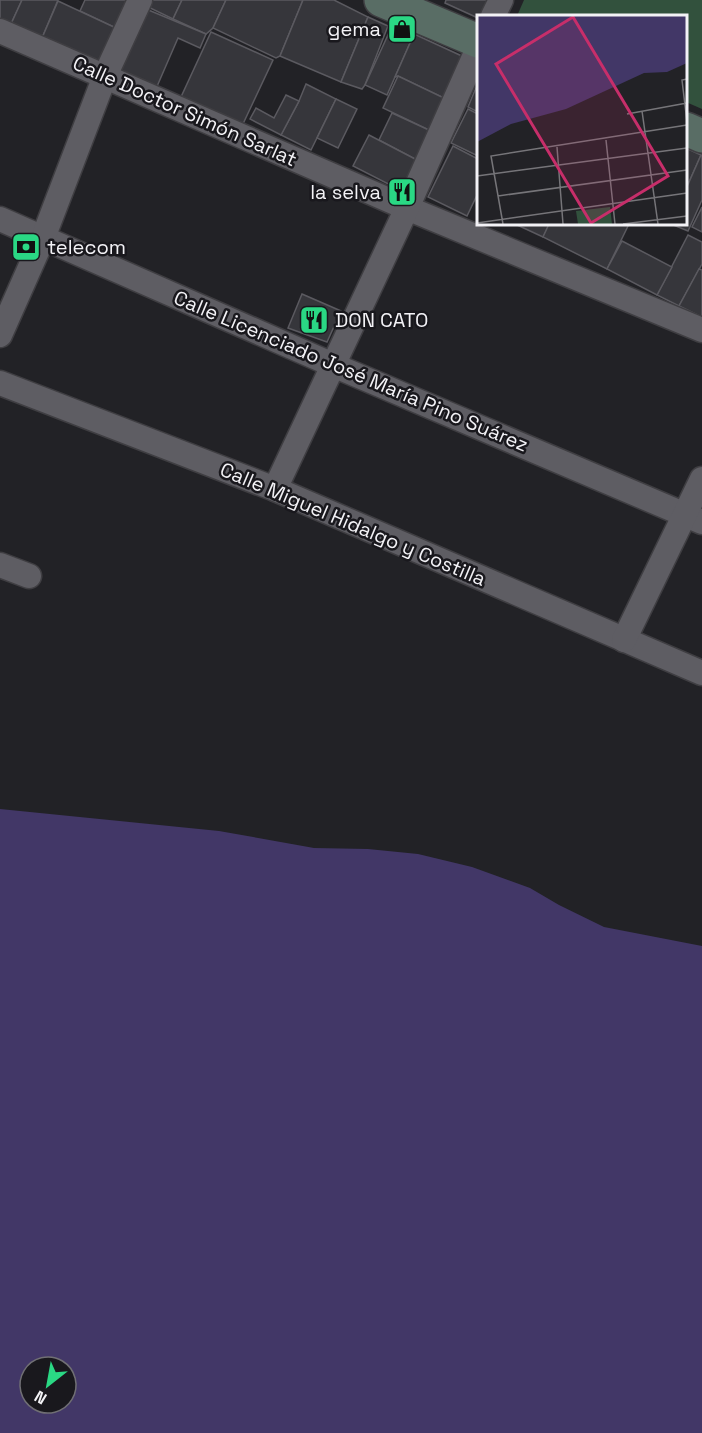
<svg xmlns="http://www.w3.org/2000/svg" width="702" height="1433" font-family="'Space Grotesk',sans-serif">
<rect width="100%" height="100%" fill="#222226"/>
<path fill="#32513d" d="M524,0h178v109l-16,-7v-86h-169z"/>
<path fill="#423767" fill-rule="evenodd" d="M0,809l219,22 95,17 54,1 50,5 54,13 58,21 29,17 45,22 98,19v487h-702zM30,1367h36v36h-36z"/>
<g fill="#36363b" stroke="#5b5a60" stroke-width="1.5">
<path d="M0,0h22l-11,24 -11,-5z"/>
<path d="M22,0h36l-16,38 -31,-14z"/>
<path d="M85,0h44l-13,28 -36,-17z"/>
<path d="M149,0h33l-9,19 -27,-13z"/>
<path d="M182,0h44l-13,28 -7,6 -33,-15z"/>
<path d="M226,0h77l-23,56 -4,2 -63,-30z"/>
<path d="M303,0h31l34,17 -27,65 -61,-26z"/>
<path d="M446,0h48l-8,16h-8v2l-33,-15z"/>
<path d="M58,1l58,27 -17,37 -57,-27z"/>
<path d="M146,9l60,25 -6,14 -22,-10 -23,53 -37,-16z"/>
<path d="M368,17l20,9 -23,59 -3,4 -21,-7z"/>
<path d="M393,24l21,10 -27,61 -22,-10z"/>
<path d="M211,32l62,28 -31,66 -61,-29z"/>
<path d="M414,34l50,23 -18,42 -48,-23 -3,1z"/>
<path d="M398,76l48,23 -15,32 -48,-23z"/>
<path d="M478,83v29l-10,-5z"/>
<path d="M306,84l30,15 -25,51 -30,-15 18,-34z"/>
<path d="M286,95l13,6 -18,34 -31,-16 6,-11 18,10z"/>
<path d="M336,99l21,10 -19,39 -21,-10z"/>
<path d="M468,109l10,5v42l-27,-13z"/>
<path d="M392,113l39,18 -14,29 -38,-20z"/>
<path d="M369,135l48,25 -15,31 -49,-25z"/>
<path d="M453,146l25,13v34l-11,23 -39,-19z"/>
<path d="M686,148l15,7 -15,34z"/>
<path d="M701,155l1,1v44l-14,31 -17,-7h15v-35z"/>
<path d="M702,207v25l-10,-5z"/>
<path d="M515,224h35l-7,13z"/>
<path d="M549,224h80l-22,45 -64,-32z"/>
<path d="M688,235l14,7v22l-23,42 -22,-11z"/>
<path d="M622,241l50,26 -15,28 -50,-26z"/>
<path d="M699,269l3,1v47l-23,-11z"/>
<path d="M302,294l39,17 -14,31 -39,-14z"/>
</g>
<g fill="none" stroke-linecap="round" stroke-linejoin="round">
<g stroke="#3f3e42" stroke-width="27">
<g id="street">
<path d="M493,16l8,-16"/>
<path d="M0,31l407,177 295,122"/>
<path d="M0,219l333,146 369,157"/>
<path d="M0,335l43,-97 62,-162 35,-76"/>
<path d="M0,383l275,106 427,184"/>
<path d="M275,489l132,-281 71,-160"/>
<path d="M0,565l29,11"/>
<path d="M624,640l78,-161"/>
</g>
</g>
<g stroke="#3f3e42" stroke-width="36">
<g id="secondary">
<path d="M381,0l97,41"/>
<path d="M686,129l16,7"/>
</g>
</g>
<use href="#street" stroke="#5e5d63" stroke-width="24"/>
<use href="#secondary" stroke="#596d65" stroke-width="33"/>
</g>
<defs>
<g id="shop-square" transform="scale(1.5)"><rect x="-9" y="-9" width="18" height="18" rx="4" fill="#2ad884" stroke="#19181d"/><path d="M-5-2.5h2.3a2.7 3.5 0 0 1 5.4 0H5L5.5 6h-11ZM-1.5-2.5h3a1.5 2.3 0 0 0-3 0Z" fill="#111"/></g>
<g id="restaurant-square" transform="scale(1.5)"><rect x="-9" y="-9" width="18" height="18" rx="4" fill="#2ad884" stroke="#19181d"/><path d="M-5-6h1v4h1v-4h1v4h1v-4h1v5L-1.5 .5V6h-2V.5L-5-1ZM5-6V6H3V1.5H1.5Q1.5-4 5-6Z" fill="#111"/></g>
<g id="bank-square" transform="scale(1.5)"><rect x="-9" y="-9" width="18" height="18" rx="4" fill="#2ad884" stroke="#19181d"/><path d="M-6-4H6V4H-6ZM0-2.3a2.3 2.3 0 1 0 0 4.6a2.3 2.3 0 1 0 0-4.6Z" fill="#111"/></g>
</defs>
<g fill-rule="evenodd">
<use href="#shop-square" x="402" y="29"/>
<use href="#restaurant-square" x="402" y="192"/>
<use href="#bank-square" x="26" y="247"/>
<use href="#restaurant-square" x="314" y="320"/>
</g>
<g text-anchor="middle" stroke-width="5" stroke-linejoin="round" paint-order="stroke">
<g font-size="20" fill="#f3f2f6" stroke="#19181d" text-anchor="end">
<text x="381" y="36">gema</text>
<text x="381" y="199">la selva</text>
<text x="47" y="254" text-anchor="start">telecom</text>
<text x="335" y="327" text-anchor="start">DON CATO</text>
</g>
<g font-size="20" fill="#f3f2f6" stroke="#19181d">
<text transform="translate(185 111) rotate(24)" y="7">Calle Doctor Simón Sarlat</text>
<text transform="translate(351 371) rotate(23)" y="7">Calle Licenciado José María Pino Suárez</text>
<text transform="translate(353 524) rotate(23)" y="7">Calle Miguel Hidalgo y Costilla</text>
</g>
</g>
<g transform="translate(477 15)">
<rect width="210" height="210" fill="#222226"/>
<path d="M133,192l2,17h-34l-2,-13z" fill="#32513d"/>
<path d="M0,1h210v47l-20,9 -23,1 -78,36 -55,15 -34,18z" fill="#423767"/>
<path fill="none" stroke="#767579" stroke-width="1.5" d="M210,64l-5,1 5,42M165,96l16,113M150,99l60,-11M129,125l9,84M80,132l6,77M0,161l210,-28M21,181l189,-26M0,208l210,-30M26,209l-12,-68 196,-31M146,209l64,-8"/>
<path fill="#c72e6a" fill-opacity="0.15" stroke="#c72e6a" stroke-width="3" d="M96,2l95,159 -77,47 -95,-159z"/>
<rect width="210" height="210" fill="none" stroke="#f3f2f6" stroke-width="3"/>
</g>
<g transform="translate(48 1385) rotate(211)"><circle r="28" fill="#19181d" stroke="#706f74" stroke-width="1.5"/>
<path d="M0-4.5L10 22L0 15L-10 22Z" fill="#2ad884"/>
<text y="-9" font-size="16" font-weight="bold" text-anchor="middle" fill="#f3f2f6">N</text>
</g>
</svg>
